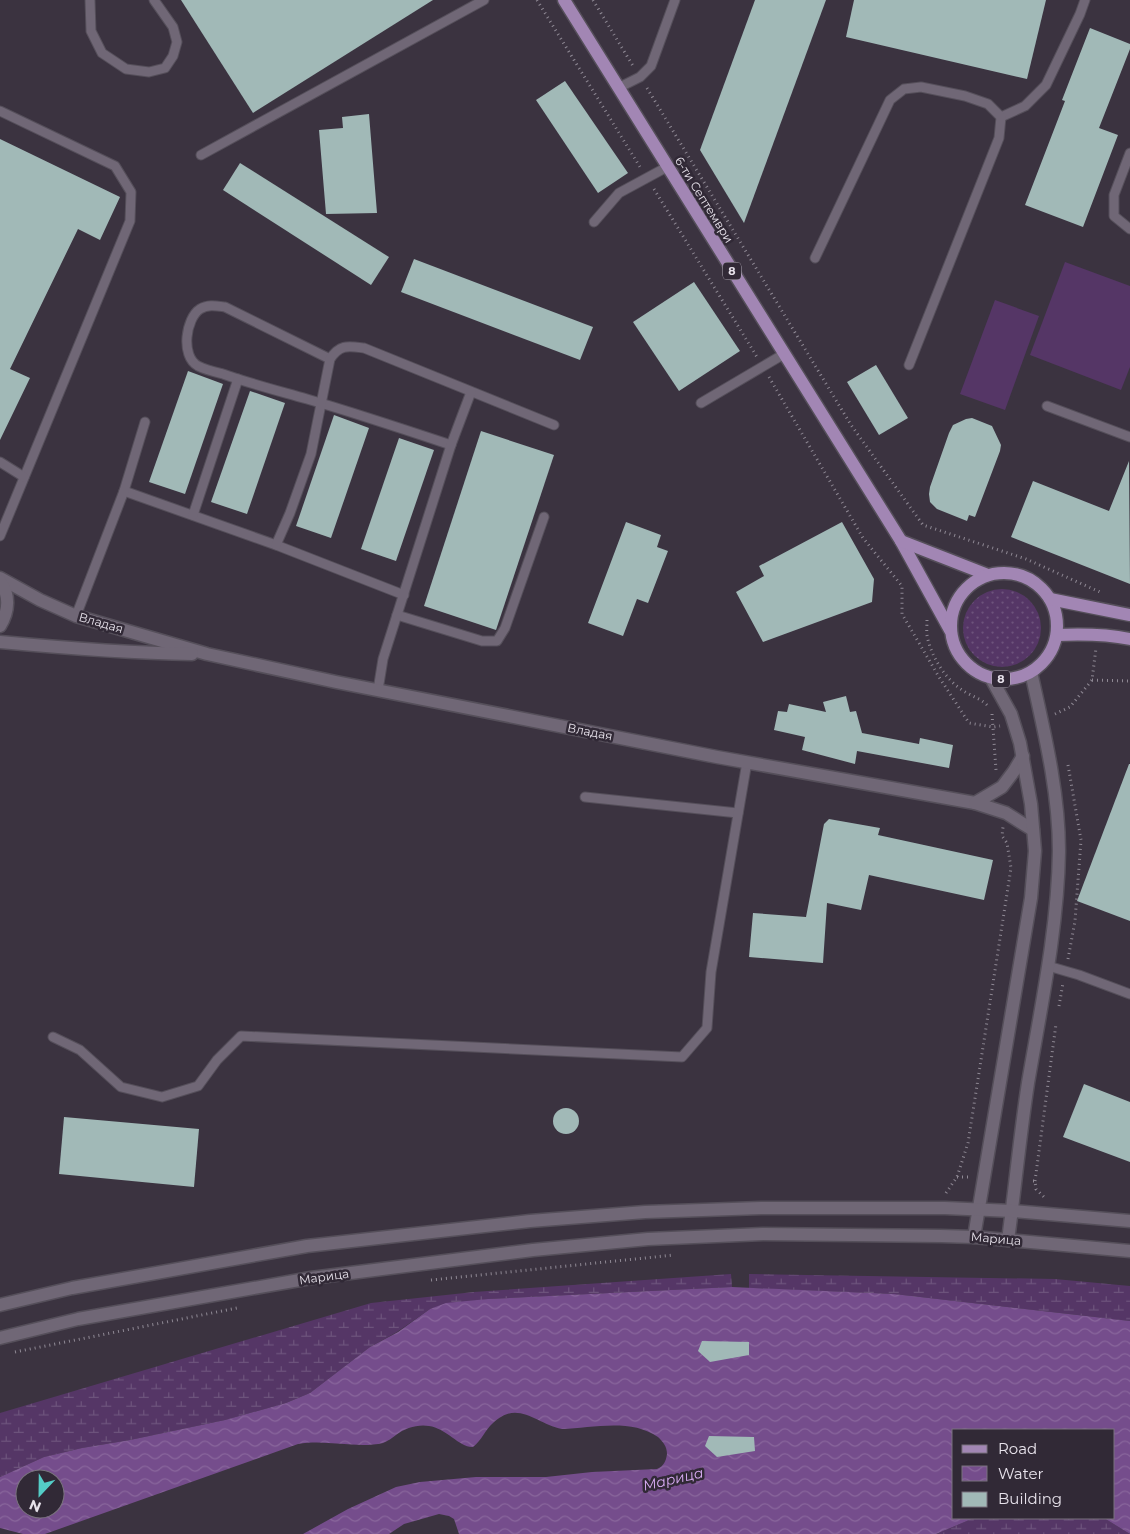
<svg xmlns="http://www.w3.org/2000/svg" width="1130" height="1534" font-family="Montserrat,sans-serif">
<defs>
<pattern id="grass-dots" width="8" height="8" patternUnits="userSpaceOnUse" patternTransform="scale(1.25)"><rect width="8" height="8" fill="#553666"/><path d="M2 2h.1M6 6h.1" fill="none" stroke="#6d537c" stroke-width="1.8" stroke-linecap="round"/></pattern>
<pattern id="wetland-marsh" width="20" height="14" patternUnits="userSpaceOnUse" patternTransform="scale(1.25)"><rect width="20" height="14" fill="#553666"/><path d="M1 5h8M5 5V1M11 12h8M15 12V8" fill="none" stroke="#6d537c"/></pattern>
<pattern id="water-waves" width="16" height="10" patternUnits="userSpaceOnUse" patternTransform="scale(1.25)"><rect width="16" height="10" fill="#754d8c"/><path d="M0 5q4-4 8 0t8 0" fill="none" stroke="#89669c"/></pattern>
</defs>
<rect width="100%" height="100%" fill="#3b3340"/>
<circle fill="url(#grass-dots)" cx="1002" cy="628" r="39"/>
<g fill="url(#wetland-marsh)">
<path d="M731,1274l1,13 -244,12 -58,10 -33,23 -27,15 -60,46 -24,10 -61,17 -95,20 -48,8 -38,9 -44,20v-64l371,-110 103,-11z"/>
<path d="M749,1274l306,5 75,7v35l-236,-27 -145,-6z"/>
<path d="M974,1518h130l26,16h-194z"/>
</g>
<g fill="#553666">
<path d="M1065,262l65,24v81l-9,23 -91,-35z"/>
<path d="M995,300l44,16 -34,94 -45,-16z"/>
</g>
<path fill="url(#water-waves)" fill-rule="evenodd" d="M732,1287l162,7 236,27v213l-26,-16h10v-88h-160v88h20l-38,16h-477l-5,-15 -5,-3 -10,-2 -35,10 -15,10h-86l45,-25 48,-22 24,-5 56,-5h70l46,-5 65,-3c7,-3 9,-8 10,-15 0,-8 -4,-12 -9,-17 -27,-19 -66,-9 -96,-8 -26,-5 -44,-30 -69,-6 -8,7 -11,17 -20,24 -13,1 -27,-19 -44,-21 -11,-2 -24,2 -33,9 -4,3 -8,6 -13,8 -26,6 -56,-4 -85,1l-253,90h-22l-23,-6v-51l44,-20 38,-9 48,-8 95,-20 61,-17 24,-10 60,-46 28,-15 32,-23 16,-6 42,-4zM25,1479h30v30h-30z"/>
<g fill="#a1b9b7">
<path d="M181,0h252l-180,113z"/>
<path d="M755,0h71l-82,223 -44,-73z"/>
<path d="M854,0h192l-19,79 -181,-42z"/>
<path d="M1090,28l40,16v5l-31,79 19,7 -35,92 -58,-22 40,-104 -3,-1z"/>
<path d="M565,81l63,92 -30,20 -62,-93z"/>
<path d="M369,114l8,99 -51,1 -7,-84 24,-2 -1,-11z"/>
<path d="M0,139l120,58 -20,43 -22,-11 -68,140 20,9 -30,62z"/>
<path d="M240,163l149,94 -18,28 -148,-95z"/>
<path d="M414,259l179,68 -13,33 -179,-68z"/>
<path d="M694,282l46,69 -61,40 -46,-69z"/>
<path d="M876,365l32,53 -29,17 -32,-53z"/>
<path d="M188,371l35,13 -38,110 -36,-12z"/>
<path d="M250,391l35,12 -38,111 -36,-12z"/>
<path d="M334,415l35,13 -38,110 -35,-12z"/>
<path d="M972,418l20,8 9,19 -1,6 -25,66 -6,-2 -2,6 -30,-12 -7,-7 -1,-8 1,-7 19,-54 4,-8 13,-6z"/>
<path d="M481,431l73,24 -58,175 -72,-24z"/>
<path d="M399,438l35,12 -38,111 -35,-12z"/>
<path d="M1129,461l1,123 -119,-47 22,-56 76,30z"/>
<path d="M626,522l35,13 -4,12 11,4 -20,52 -11,-4 -14,37 -35,-13z"/>
<path d="M842,522l32,57 -2,23 -109,40 -27,-50 28,-16 -5,-10z"/>
<path d="M846,696l4,16 6,-1 6,22 57,11 1,-6 33,7 -4,23 -92,-17 -2,13 -53,-14 3,-13 -31,-7 4,-19 9,1 2,-8 37,8 -3,-10z"/>
<path d="M1129,764h1v157l-53,-20z"/>
<path d="M829,819l51,9 -2,7 115,25 -9,40 -115,-25 -8,35 -34,-7 -4,60 -74,-6 4,-44 53,4 18,-93z"/>
<path d="M1084,1084l46,18v60l-67,-25z"/>
<circle cx="566" cy="1121" r="13"/>
<path d="M64,1117l135,12 -5,58 -135,-13z"/>
<path d="M702,1341l47,1v13l-39,7 -12,-11z"/>
<path d="M709,1436l45,1 1,14 -38,6 -12,-11z"/>
</g>
<g fill="none" stroke-linecap="round" stroke-linejoin="round">
<g stroke="#554f5a" stroke-width="11">
<g id="service">
<path d="M90,0l1,31 11,22 24,16 23,3 16,-4 8,-12 4,-14 -4,-15 -19,-27"/>
<path d="M618,88l22,-11 11,-11 24,-66"/>
<path d="M0,111l115,55 16,26 -1,29 -130,315"/>
<path d="M1001,117l24,-11 21,-21 34,-71 5,-14"/>
<path d="M1130,153l-16,42v21l16,13"/>
<path d="M201,155l283,-155"/>
<path d="M594,222l25,-29 48,-26"/>
<path d="M815,258l75,-158 14,-11 17,-2 44,9 23,8 13,13 -2,21 -90,227"/>
<path d="M330,359l-105,-52c-8,-1 -17,-3 -25,2 -14,9 -20,47 -2,57 8,4 17,6 25,8 28,10 56,17 84,25 48,14 96,30 144,46"/>
<path d="M701,403l83,-49"/>
<path d="M1047,406l83,31"/>
<path d="M0,462l24,15"/>
<path d="M124,491l152,54 128,50"/>
<path d="M193,515l45,-136"/>
<path d="M276,545l14,-32 21,-59 19,-95c10,-15 18,-13 34,-11l190,77"/>
<path d="M397,615l85,26h15l8,-13 39,-111"/>
<path d="M76,616l48,-125 21,-69"/>
<path d="M378,690l5,-31 68,-214 20,-53"/>
<path d="M585,797l153,16"/>
<path d="M1048,966l31,9 51,19"/>
<path d="M53,1037l27,13 41,37 41,10 36,-11 19,-26 24,-24 441,21 25,-29 4,-56 36,-210"/>
</g>
</g>
<g stroke="#554f5a" stroke-width="15">
<g id="minor">
<path d="M0,578l40,22 36,16 131,38 129,28 381,75 258,46"/>
<path d="M0,581c10,14 9,30 0,45"/>
<path d="M0,642c64,6 128,11 192,12"/>
<path d="M1023,756l-9,15 -12,16 -27,16 31,10 27,17"/>
</g>
</g>
<g stroke="#554f5a" stroke-width="15">
<g id="tertiary">
<path d="M974,1237l57,-339 4,-47 -4,-47 -11,-61 -9,-29 -20,-36"/>
<path d="M1008,1240c7,-52 12,-105 20,-157 13,-76 30,-156 31,-232 0,-60 -15,-120 -28,-179"/>
<path d="M0,1305l72,-17 235,-42 223,-25 115,-9 116,-4h184l67,3 118,10"/>
<path d="M0,1338l78,-19 233,-41 222,-28 115,-11 115,-5 178,2 33,1 156,14"/>
</g>
</g>
<g stroke="#554f5a" stroke-width="15">
<g id="primary">
<path d="M564,0l337,541 49,89"/>
<path d="M901,541l87,34"/>
<circle cx="1004" cy="626" r="53"/>
<path d="M1050,599l80,16"/>
<path d="M1057,635c24,-1 49,-1 73,4"/>
</g>
</g>
<g stroke="#8f8994" stroke-width="3" stroke-dasharray="1 4" stroke-linecap="butt">
<path d="M537,0l103,167"/>
<path d="M593,0l40,66"/>
<path d="M647,88l204,337 72,100 103,34 74,33"/>
<path d="M654,189l103,168"/>
<path d="M769,377l94,161 39,48v28l37,63 30,46 24,4 7,-1"/>
<path d="M927,620c0,6 -1,14 1,20 5,20 20,43 39,53 7,4 14,6 20,12"/>
<path d="M1092,680l38,1"/>
<path d="M992,714l4,56"/>
<path d="M1055,714l15,-7 22,-27 4,-32"/>
<path d="M1068,959l7,-38 6,-81 -13,-75"/>
<path d="M1059,1006l4,-23"/>
<path d="M957,1177h12"/>
<path d="M1033,1181h2l1,8 8,8"/>
<path d="M1035,1181l21,-157"/>
<path d="M946,1193l11,-16 11,-34 43,-275 -4,-25 -5,-7 1,-9"/>
<path d="M431,1280l243,-25"/>
<path d="M15,1352l222,-44"/>
</g>
<use href="#service" stroke="#706776" stroke-width="9"/>
<use href="#minor" stroke="#706776" stroke-width="12"/>
<use href="#tertiary" stroke="#706776" stroke-width="12"/>
<use href="#primary" stroke="#a286b4" stroke-width="12"/>
</g>
<g text-anchor="middle" stroke-width="5" stroke-linejoin="round" paint-order="stroke">
<g fill="#312936" stroke="#b0aab5" stroke-width="1">
<rect x="723" y="262.5" width="18" height="17" rx="4"/>
<rect x="992" y="670.5" width="18" height="17" rx="4"/>
</g>
<g font-size="11" font-weight="bold" fill="#e7e2eb">
<text x="732" y="275">8</text>
<text x="1001" y="683">8</text>
</g>
<g font-size="12" fill="#e7e2eb" stroke="#312936">
<text transform="translate(704 200) rotate(58)" y="4">6-ти Септември</text>
<text transform="translate(101 623) rotate(16)" y="4">Владая</text>
<text transform="translate(590 732) rotate(11)" y="4">Владая</text>
<text transform="translate(996 1239) rotate(5)" y="4">Марица</text>
<text transform="translate(324 1277) rotate(-8)" y="4">Марица</text>
</g>
<g font-size="14" font-style="italic" fill="#d9acf4" stroke="#312936">
<text transform="translate(673 1479) rotate(-13)" y="5">Марица</text>
</g>
</g>
<rect x="952" y="1429" width="162" height="90" fill="#312936" stroke="#7a737e"/>
<rect x="962" y="1445" width="25" height="8" fill="#a286b4" stroke="#7a737e"/>
<text x="998" y="1454" font-size="15" fill="#e7e2eb">Road</text>
<rect x="962" y="1466" width="25" height="15" fill="url(#water-waves)" stroke="#7a737e"/>
<text x="998" y="1479" font-size="15" fill="#e7e2eb">Water</text>
<rect x="962" y="1492" width="25" height="15" fill="#a1b9b7" stroke="#7a737e"/>
<text x="998" y="1504" font-size="15" fill="#e7e2eb">Building</text>
<g transform="translate(40 1494) rotate(202)"><circle r="24" fill="#312936" stroke="#7a737e"/>
<path d="M0-4L9 19L0 12L-9 19Z" fill="#54cdc7"/>
<text y="-8" font-size="14" font-weight="bold" text-anchor="middle" fill="#e7e2eb">N</text>
</g>
</svg>
